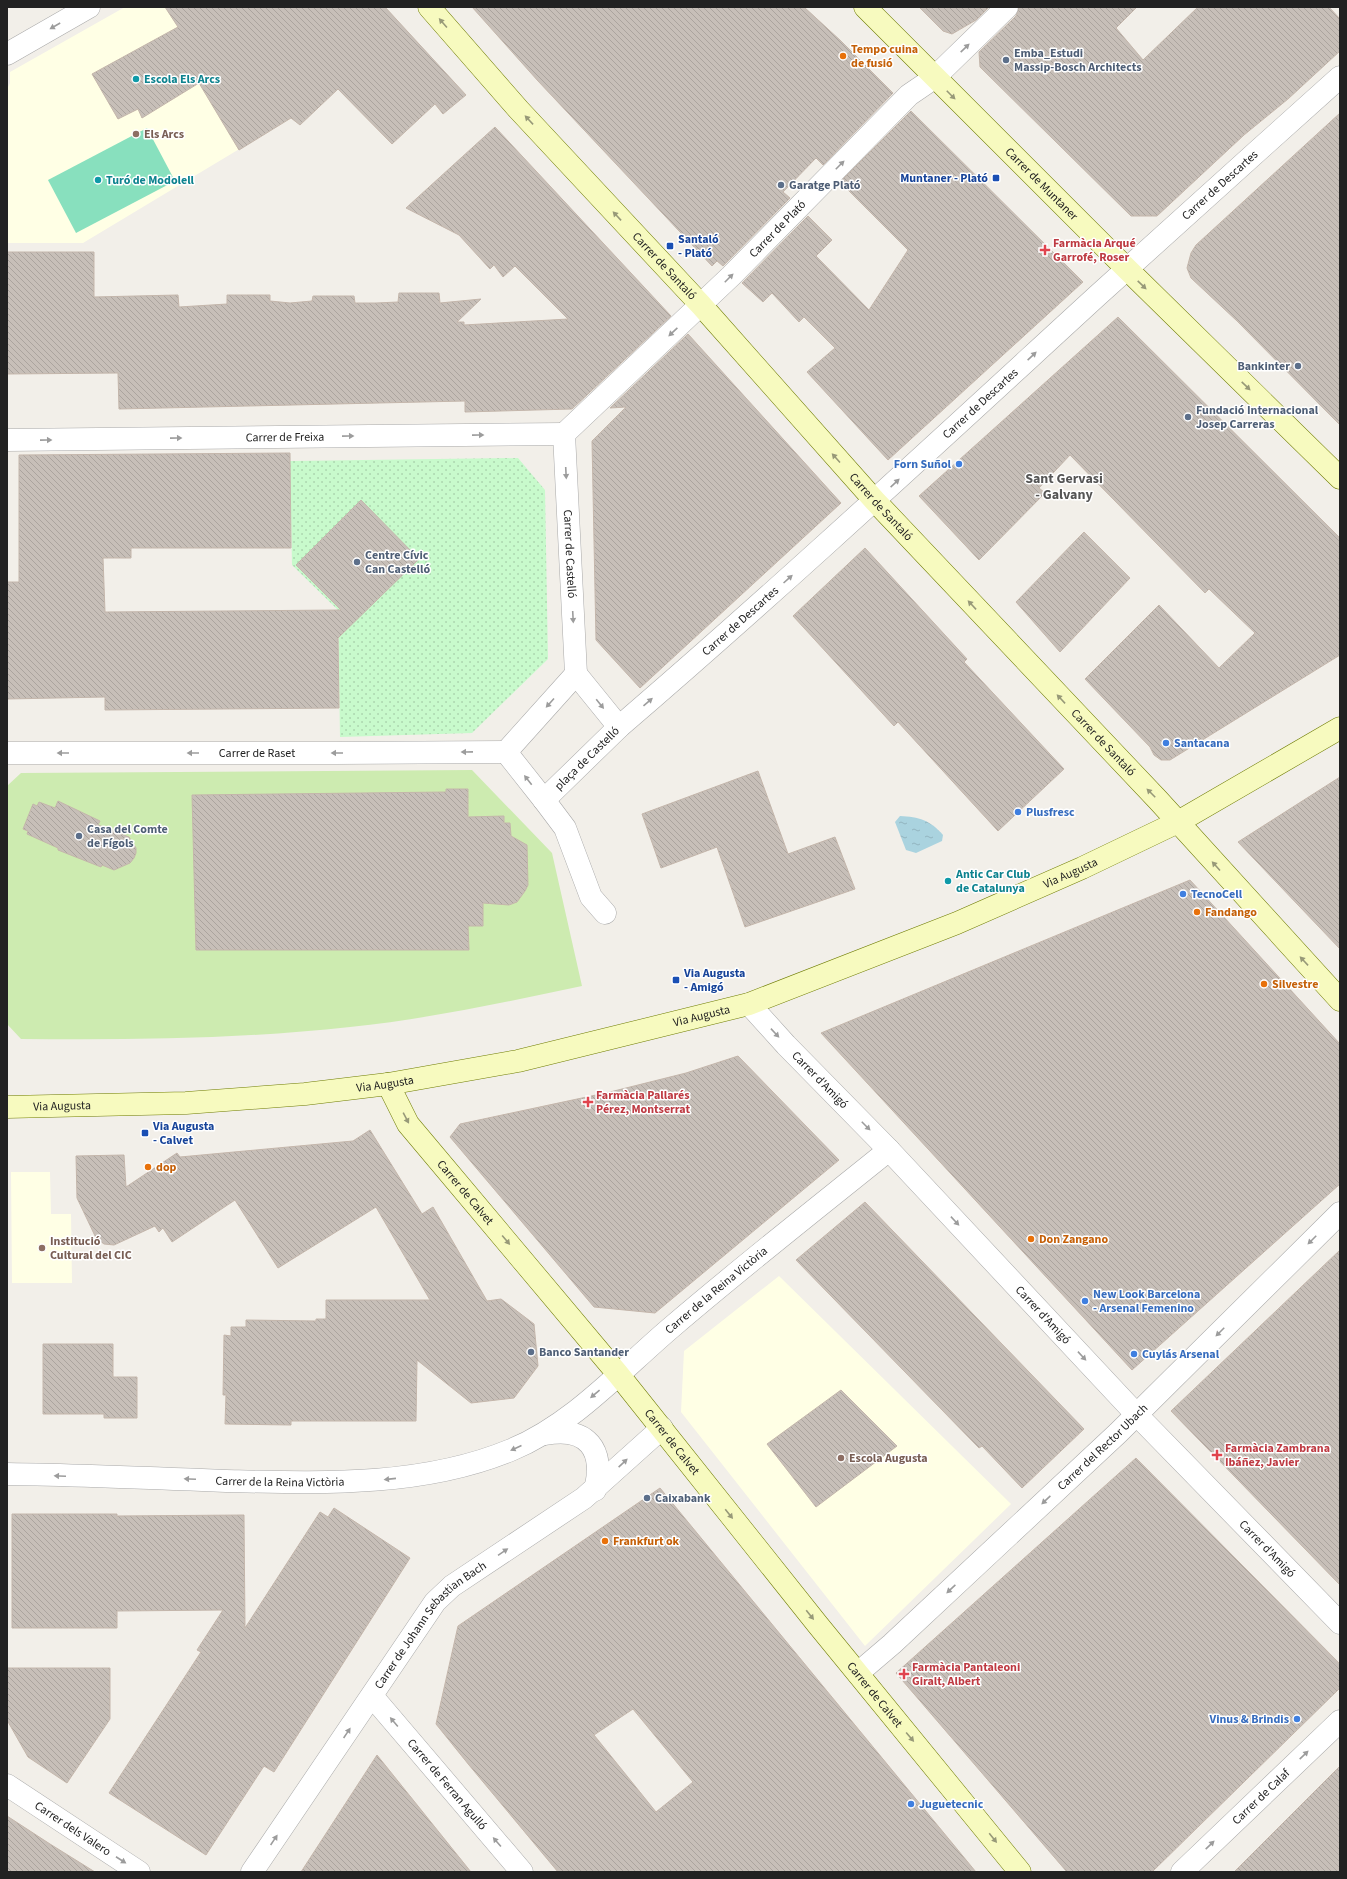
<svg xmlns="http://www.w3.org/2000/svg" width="1347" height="1879" font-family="'Source Sans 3',sans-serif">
<defs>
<pattern id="park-dots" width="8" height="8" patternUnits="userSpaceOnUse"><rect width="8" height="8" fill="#c8facc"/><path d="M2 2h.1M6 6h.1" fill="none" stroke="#acd6af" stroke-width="1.8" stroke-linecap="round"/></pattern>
<pattern id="water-ripples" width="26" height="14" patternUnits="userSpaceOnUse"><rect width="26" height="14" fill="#aad3df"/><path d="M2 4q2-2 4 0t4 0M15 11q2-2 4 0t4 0" fill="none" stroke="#92b5bf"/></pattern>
<pattern id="building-back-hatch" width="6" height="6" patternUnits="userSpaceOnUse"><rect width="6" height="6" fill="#c7bfb8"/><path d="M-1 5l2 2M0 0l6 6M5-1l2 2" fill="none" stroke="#aba49e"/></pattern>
</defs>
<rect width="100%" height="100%" fill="#f2efe9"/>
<g fill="#ffffe5">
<path d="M125,7h72l94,111 -208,125h-76v-154l3,-6v-11z"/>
<path d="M11,1172h39l1,42h20l1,69h-60z"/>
<path d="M779,1276l232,228 -146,142 -184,-234 3,-61z"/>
</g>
<path fill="#cdebb0" d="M472,770l80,83 30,133c-76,16 -154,33 -232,41 -109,12 -219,13 -329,12l-14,-15v-238l14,-13z"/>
<path fill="url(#park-dots)" d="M518,458l27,32 3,169 -76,74 -132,4 -2,-127 -46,-45 -2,-104z"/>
<path fill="#88e0be" d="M147,128l28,53 -99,52 -28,-53z"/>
<path fill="url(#water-ripples)" d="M900,816c19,1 30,4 43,19l-1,6 -26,12 -10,-3 -11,-28z"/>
<g fill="url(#building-back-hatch)" stroke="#c4b6ab" fill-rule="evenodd">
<path d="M165,7h220l81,88 -23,19 -8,-10 -43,40 -54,-55 -38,36 -9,-7 -52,32 -40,-67 -57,35 -4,-9 -20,10 -26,-45 86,-47z"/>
<path d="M472,7h332l37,34 52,52 -70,72 -7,-7 -33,34 7,6 -67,68 -6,-5 -5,5 -174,-185z"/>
<path d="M919,7h70l-13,13 -24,14 -9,-3z"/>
<path d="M1019,7h118l-21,21 27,32 55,-53h131l11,12v32l-52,48 -44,36 -87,81h-26l-151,-149 -1,-15 37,-36z"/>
<path d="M911,111l172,171 -195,178 -81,-88 28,-24 -31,-31 -5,5 -27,-29 -9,9 -21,-19 66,-67 24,24 -16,16 53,54 39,-60 -68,-68z"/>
<path d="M1340,113v312l-103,-104 -46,-43 -4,-10 4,-15 5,-8z"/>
<path d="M495,127l176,189 -99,93 -107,3v-11l-346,8 -1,-36 -111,1v-122h87v45l84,-2 1,12 48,-3v-9h43v6l20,2 22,-2 1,-5h41l1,7h21l22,-1 1,-9h40l1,10 41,-4 -24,23h7v3l104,-6 -53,-53 -12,11 -9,-12 -4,4 -31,-34 -53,-27z"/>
<path d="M1118,317l222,221v117l-170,105h-9l-7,-5 -4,-8 -65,-68 74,-74 60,63 36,-35 -46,-44 -4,4 -135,-138 -31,33 6,5 -66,67 -60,-64z"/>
<path d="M688,334l153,169 -201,185 -44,-48 -4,-199 34,-34 -16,1z"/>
<path d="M290,453l1,95h-160v10h-28l2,54 236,-2 -45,-45 65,-65 58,59 -81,79 1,70 -234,2v-13l-98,2v-117h12v-127z"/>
<path d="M1084,532l46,46 -70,74 -44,-50z"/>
<path d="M865,548l102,111 -3,3 100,107 -66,62 -100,-109 -4,4 -101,-110z"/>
<path d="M758,771l30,83 47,-17 20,52 -110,38 -28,-80 -56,21 -19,-54z"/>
<path d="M1340,777v172l-102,-107z"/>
<path d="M446,789h22v28l36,-1v7h6l1,13 16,9 1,40 -3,6 -8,11 -8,3 -26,-2v23h-15l1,24h-273l-4,-155 254,-3z"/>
<path d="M58,801l42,20 -2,4 31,12 7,11v5l-2,5 -4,5 -16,7 -12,-5 -1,2 -43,-17v-2l-31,-14 1,-3 -5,-2 10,-25 4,2 2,-4 16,6z"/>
<path d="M1190,880l150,164v140l-208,186 -311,-337z"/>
<path d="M738,1056l101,104 -184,153 -61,-6 -144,-170 10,-13 150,-32 76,-19z"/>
<path d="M370,1130l52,84 11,-7 54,94 14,-2 33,25 4,42 -24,32 -43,5 -54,-43 -1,61h-125v4l-66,-1 1,-29h-3l1,-60 7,1v-9h15v-7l70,1v-2h10v-19h104l-54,-93 -98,61 -43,-68 -63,42 -9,-14 -4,4 -4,-6 -41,19 -10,-1 -8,-6 -19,-40 -1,-42 48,-1 2,32 51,-34 3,4 173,-16z"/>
<path d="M865,1202l219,227 -62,59 -40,-42 -3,2 -183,-188z"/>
<path d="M1340,1250v335l-169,-174z"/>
<path d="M43,1344h70v33h24v41h-33v-4h-61z"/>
<path d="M841,1390l56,56 -81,61 -49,-63z"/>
<path d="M1136,1458l204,206v24l-188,184h-85l-171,-199z"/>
<path d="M660,1488l148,180 168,204h-418l-89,-107 -33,-41 22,-98zM633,1709l60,73 -37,30 -62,-77z"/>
<path d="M334,1508l76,50 -136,214 -10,-6 -58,89 -97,-62 92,-141 -4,-2 26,-40 -106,1v17h-105v-114h105v2l127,-1 1,113 75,-116 8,5z"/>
<path d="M7,1668h103v51l-43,64 -39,-26 -21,-37z"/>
<path d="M377,1755l94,117h-170z"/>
<path d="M1340,1766v106h-106z"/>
<path d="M7,1816l43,28 45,28h-88z"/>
</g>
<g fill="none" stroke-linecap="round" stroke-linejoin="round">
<g stroke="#a9a9a9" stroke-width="23">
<g id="street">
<path d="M7,54l82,-47"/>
<path id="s1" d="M564,434l167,-158 178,-181 25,-17 73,-71"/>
<path id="s2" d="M564,434l12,240"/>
<path id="s3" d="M7,440l557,-6"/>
<path id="s4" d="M619,727c163,-140 320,-286 478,-431 81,-74 162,-146 243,-219"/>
<path id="s5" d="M506,752l38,48 75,-73 -43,-53"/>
<path d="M506,752l70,-78"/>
<path id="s6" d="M7,753h330l169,-1"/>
<path d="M544,800l21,28 26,69 14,16"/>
<path id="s7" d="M749,1004l37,41 103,105 247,264 204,209"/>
<path d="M545,1434c43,-8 60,16 50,56"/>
<path id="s8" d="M7,1474c73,1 146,4 219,7 95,2 196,6 285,-31 63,-26 111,-81 162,-124 70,-60 144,-118 216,-176"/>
<path id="s9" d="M858,1673l34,-29 226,-211 222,-220"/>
<path id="s10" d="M372,1696l150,176"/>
<path id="s11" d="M7,1785l132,87"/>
<path id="s12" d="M252,1872l183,-270 17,-16 132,-88 78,-70"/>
<path id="s13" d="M1182,1872l158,-151"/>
</g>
</g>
<g stroke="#707d05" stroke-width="23">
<g id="secondary">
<path id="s14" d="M429,7l90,103 182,195 174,196 283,299 182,200"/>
<path id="s15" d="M865,7l262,262 213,209"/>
<path id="s16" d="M388,1084l20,40 210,250 200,251 202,247"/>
<path id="s17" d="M7,1107l179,-4 119,-9 83,-10 130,-23 231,-57 208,-81 125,-55 96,-46 162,-94"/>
</g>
</g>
<use href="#street" stroke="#fff" stroke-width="22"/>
<use href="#secondary" stroke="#f7fabf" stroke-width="22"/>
</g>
<defs><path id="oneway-solid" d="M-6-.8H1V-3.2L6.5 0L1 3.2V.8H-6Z"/></defs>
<g fill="#979978">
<use href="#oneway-solid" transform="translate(443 23) rotate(-131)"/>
<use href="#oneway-solid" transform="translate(951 95) rotate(45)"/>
<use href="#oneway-solid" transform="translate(529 120) rotate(-133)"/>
<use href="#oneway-solid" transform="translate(617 216) rotate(-133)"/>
<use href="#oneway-solid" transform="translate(1142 285) rotate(44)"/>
<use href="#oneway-solid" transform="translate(1246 386) rotate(44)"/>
<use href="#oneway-solid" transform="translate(836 458) rotate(-132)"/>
<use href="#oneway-solid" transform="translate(972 605) rotate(-133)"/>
<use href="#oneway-solid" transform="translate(1061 699) rotate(-133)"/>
<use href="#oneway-solid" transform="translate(1151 793) rotate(-135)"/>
<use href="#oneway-solid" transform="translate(1216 866) rotate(-132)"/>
<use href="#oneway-solid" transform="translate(1304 961) rotate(-133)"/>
<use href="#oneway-solid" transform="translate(406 1118) rotate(62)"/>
<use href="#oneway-solid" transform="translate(506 1240) rotate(50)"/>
<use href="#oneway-solid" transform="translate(729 1514) rotate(51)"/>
<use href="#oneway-solid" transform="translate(810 1615) rotate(51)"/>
<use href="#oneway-solid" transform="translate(910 1737) rotate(50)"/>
<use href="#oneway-solid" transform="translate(993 1838) rotate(51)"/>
</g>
<g fill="#9c9c9c">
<use href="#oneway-solid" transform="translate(55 26) rotate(150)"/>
<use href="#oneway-solid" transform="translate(965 48) rotate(-44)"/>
<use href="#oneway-solid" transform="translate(840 165) rotate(-45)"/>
<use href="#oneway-solid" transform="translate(729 278) rotate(-45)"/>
<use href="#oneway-solid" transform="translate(673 332) rotate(137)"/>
<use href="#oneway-solid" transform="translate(1032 356) rotate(-43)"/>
<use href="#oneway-solid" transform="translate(478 435) rotate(-1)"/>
<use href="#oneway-solid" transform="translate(348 436) rotate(-1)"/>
<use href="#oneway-solid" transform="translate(176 438) rotate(-1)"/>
<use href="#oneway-solid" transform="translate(46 440) rotate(-1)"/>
<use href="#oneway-solid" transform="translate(566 473) rotate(87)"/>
<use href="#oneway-solid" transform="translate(895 483) rotate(-43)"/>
<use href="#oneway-solid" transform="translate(788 579) rotate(-42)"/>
<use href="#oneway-solid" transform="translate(573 617) rotate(87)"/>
<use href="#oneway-solid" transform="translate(648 702) rotate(-41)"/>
<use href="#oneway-solid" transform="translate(550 703) rotate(132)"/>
<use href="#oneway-solid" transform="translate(600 704) rotate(51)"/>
<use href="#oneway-solid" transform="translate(467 752) rotate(179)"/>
<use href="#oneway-solid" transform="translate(63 753) rotate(-180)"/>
<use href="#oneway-solid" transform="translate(193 753) rotate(-180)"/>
<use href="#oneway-solid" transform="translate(337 753) rotate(180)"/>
<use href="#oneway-solid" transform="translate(528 780) rotate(-128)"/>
<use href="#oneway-solid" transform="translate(775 1033) rotate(47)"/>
<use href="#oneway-solid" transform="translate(866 1126) rotate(45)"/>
<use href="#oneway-solid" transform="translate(955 1221) rotate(47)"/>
<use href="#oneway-solid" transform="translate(1312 1240) rotate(135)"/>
<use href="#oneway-solid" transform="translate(1220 1332) rotate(135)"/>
<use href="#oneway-solid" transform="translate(1082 1356) rotate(47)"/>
<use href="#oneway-solid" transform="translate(595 1394) rotate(140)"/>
<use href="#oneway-solid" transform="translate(516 1448) rotate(156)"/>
<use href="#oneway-solid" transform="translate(623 1463) rotate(-43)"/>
<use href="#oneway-solid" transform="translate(60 1476) rotate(-178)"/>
<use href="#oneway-solid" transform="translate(190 1479) rotate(-178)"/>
<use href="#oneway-solid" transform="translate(390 1479) rotate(174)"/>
<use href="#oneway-solid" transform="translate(1046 1500) rotate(137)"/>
<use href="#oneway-solid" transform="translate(503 1552) rotate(-34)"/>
<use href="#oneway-solid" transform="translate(951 1589) rotate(137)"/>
<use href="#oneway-solid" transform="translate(394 1722) rotate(-130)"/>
<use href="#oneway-solid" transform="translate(347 1733) rotate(-56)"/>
<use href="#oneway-solid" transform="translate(1304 1755) rotate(-44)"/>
<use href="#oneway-solid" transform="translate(274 1840) rotate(-56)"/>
<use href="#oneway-solid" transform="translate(497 1842) rotate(-131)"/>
<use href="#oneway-solid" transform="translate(1210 1845) rotate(-44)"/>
<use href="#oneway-solid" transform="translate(121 1860) rotate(33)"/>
</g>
<g fill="#e8710a" stroke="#fff" stroke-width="1.5">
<circle cx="843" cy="56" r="4"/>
<circle cx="1197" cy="912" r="4"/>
<circle cx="1264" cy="984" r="4"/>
<circle cx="148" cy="1167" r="4"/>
<circle cx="1031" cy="1239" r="4"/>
<circle cx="605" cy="1541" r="4"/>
</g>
<g fill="#5c6f8a" stroke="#fff" stroke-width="1.5">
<circle cx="1006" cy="60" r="4"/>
<circle cx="781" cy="185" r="4"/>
<circle cx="1298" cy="366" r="4"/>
<circle cx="1188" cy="417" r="4"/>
<circle cx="357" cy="562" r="4"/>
<circle cx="79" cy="836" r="4"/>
<circle cx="531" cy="1352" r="4"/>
<circle cx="647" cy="1498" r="4"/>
</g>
<g fill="#0f9aa8" stroke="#fff" stroke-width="1.5">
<circle cx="136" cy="79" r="4"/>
<circle cx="98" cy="180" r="4"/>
<circle cx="948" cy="881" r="4"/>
</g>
<g fill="#8d6e63" stroke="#fff" stroke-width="1.5">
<circle cx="136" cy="134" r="4"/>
<circle cx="42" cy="1248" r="4"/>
<circle cx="841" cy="1458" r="4"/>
</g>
<g fill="#1a4fb4" stroke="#fff" stroke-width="1.5">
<rect x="992" y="174" width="8" height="8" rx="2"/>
<rect x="666" y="242" width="8" height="8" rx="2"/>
<rect x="672" y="976" width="8" height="8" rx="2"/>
<rect x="141" y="1129" width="8" height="8" rx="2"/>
</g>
<g fill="#e0444e" stroke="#fff" stroke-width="1.5">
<path d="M1043 244h4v4h4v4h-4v4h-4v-4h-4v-4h4z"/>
<path d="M586 1096h4v4h4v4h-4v4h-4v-4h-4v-4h4z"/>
<path d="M1215 1449h4v4h4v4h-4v4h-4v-4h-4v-4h4z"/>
<path d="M902 1668h4v4h4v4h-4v4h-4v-4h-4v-4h4z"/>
</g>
<g fill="#3f7fe0" stroke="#fff" stroke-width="1.5">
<circle cx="959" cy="464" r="4"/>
<circle cx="1166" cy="743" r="4"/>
<circle cx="1018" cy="812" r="4"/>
<circle cx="1183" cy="894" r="4"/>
<circle cx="1085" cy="1301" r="4"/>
<circle cx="1134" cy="1354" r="4"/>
<circle cx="1297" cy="1719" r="4"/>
<circle cx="911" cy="1804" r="4"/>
</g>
<g text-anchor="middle" stroke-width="3" stroke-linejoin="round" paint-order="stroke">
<g font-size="12" font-weight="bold" fill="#c56008" stroke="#fff" text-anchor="start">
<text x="851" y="53">Tempo cuina<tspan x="851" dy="14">de fusió</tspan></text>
<text x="1205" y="916">Fandango</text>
<text x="1272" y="988">Silvestre</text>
<text x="156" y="1171">dop</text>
<text x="1039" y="1243">Don Zangano</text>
<text x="613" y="1545">Frankfurt ok</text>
</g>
<g font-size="12" font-weight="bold" fill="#4e5e75" stroke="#fff" text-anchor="start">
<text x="1014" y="57">Emba_Estudi<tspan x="1014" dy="14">Massip-Bosch Architects</tspan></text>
<text x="789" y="189">Garatge Plató</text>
<text x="1290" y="370" text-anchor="end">Bankinter</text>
<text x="1196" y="414">Fundació Internacional<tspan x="1196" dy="14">Josep Carreras</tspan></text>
<text x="365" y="559">Centre Cívic<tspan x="365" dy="14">Can Castelló</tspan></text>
<text x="87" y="833">Casa del Comte<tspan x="87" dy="14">de Fígols</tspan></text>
<text x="539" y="1356">Banco Santander</text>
<text x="655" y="1502">Caixabank</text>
</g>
<g font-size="12" font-weight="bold" fill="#0d838f" stroke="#fff" text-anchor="start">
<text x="144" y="83">Escola Els Arcs</text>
<text x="106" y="184">Turó de Modolell</text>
<text x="956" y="878">Antic Car Club<tspan x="956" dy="14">de Catalunya</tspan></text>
</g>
<g font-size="12" font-weight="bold" fill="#785e54" stroke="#fff" text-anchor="start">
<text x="144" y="138">Els Arcs</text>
<text x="50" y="1245">Institució<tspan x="50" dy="14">Cultural del CIC</tspan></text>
<text x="849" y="1462">Escola Augusta</text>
</g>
<g font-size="12" font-weight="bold" fill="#164399" stroke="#fff" text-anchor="start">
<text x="988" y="182" text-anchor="end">Muntaner - Plató</text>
<text x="678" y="243">Santaló<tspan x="678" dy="14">- Plató</tspan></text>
<text x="684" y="977">Via Augusta<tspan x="684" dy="14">- Amigó</tspan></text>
<text x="153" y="1130">Via Augusta<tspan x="153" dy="14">- Calvet</tspan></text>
</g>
<g font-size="12" fill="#222" stroke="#fff">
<text dy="4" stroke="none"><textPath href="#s15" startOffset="250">Carrer de Muntaner</textPath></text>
<text dy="4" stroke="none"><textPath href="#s4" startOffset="809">Carrer de Descartes</textPath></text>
<text dy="4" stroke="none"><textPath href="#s1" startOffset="296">Carrer de Plató</textPath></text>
<text dy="4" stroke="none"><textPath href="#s14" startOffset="350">Carrer de Santaló</textPath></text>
<text dy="4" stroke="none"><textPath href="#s4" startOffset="485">Carrer de Descartes</textPath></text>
<text dy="4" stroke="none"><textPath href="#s3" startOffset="278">Carrer de Freixa</textPath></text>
<text dy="4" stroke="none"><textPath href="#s14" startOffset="674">Carrer de Santaló</textPath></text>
<text dy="4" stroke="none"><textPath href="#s2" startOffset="120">Carrer de Castelló</textPath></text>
<text dy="4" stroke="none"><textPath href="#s4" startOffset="161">Carrer de Descartes</textPath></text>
<text dy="4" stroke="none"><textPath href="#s14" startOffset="998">Carrer de Santaló</textPath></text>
<text dy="4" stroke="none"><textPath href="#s6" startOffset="250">Carrer de Raset</textPath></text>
<text dy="4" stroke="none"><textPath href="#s5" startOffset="121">plaça de Castelló</textPath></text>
<text dy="4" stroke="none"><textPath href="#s17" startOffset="1099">Via Augusta</textPath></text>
<text dy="4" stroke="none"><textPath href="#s17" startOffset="703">Via Augusta</textPath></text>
<text dy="4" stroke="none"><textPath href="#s7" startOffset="104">Carrer d'Amigó</textPath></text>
<text dy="4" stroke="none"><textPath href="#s17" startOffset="379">Via Augusta</textPath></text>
<text dy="4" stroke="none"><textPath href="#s17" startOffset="55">Via Augusta</textPath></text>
<text dy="4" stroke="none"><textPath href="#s16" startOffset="134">Carrer de Calvet</textPath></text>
<text dy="4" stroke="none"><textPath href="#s8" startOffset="769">Carrer de la Reina Victòria</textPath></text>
<text dy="4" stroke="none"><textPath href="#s7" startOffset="428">Carrer d'Amigó</textPath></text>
<text dy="4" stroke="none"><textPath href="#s16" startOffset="458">Carrer de Calvet</textPath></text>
<text dy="4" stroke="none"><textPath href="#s9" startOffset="333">Carrer del Rector Ubach</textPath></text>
<text dy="4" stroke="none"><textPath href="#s8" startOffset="273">Carrer de la Reina Victòria</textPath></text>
<text dy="4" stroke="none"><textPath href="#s7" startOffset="752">Carrer d'Amigó</textPath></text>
<text dy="4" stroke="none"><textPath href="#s12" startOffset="306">Carrer de Johann Sebastian Bach</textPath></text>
<text dy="4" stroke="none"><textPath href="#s16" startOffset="782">Carrer de Calvet</textPath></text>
<text dy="4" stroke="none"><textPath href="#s10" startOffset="116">Carrer de Ferran Agulló</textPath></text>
<text dy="4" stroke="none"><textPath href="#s13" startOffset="109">Carrer de Calaf</textPath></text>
<text dy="4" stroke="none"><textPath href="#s11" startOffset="79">Carrer dels Valero</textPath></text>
</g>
<g font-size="12" font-weight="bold" fill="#be3a42" stroke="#fff" text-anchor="start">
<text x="1053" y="247">Farmàcia Arqué<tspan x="1053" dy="14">Garrofé, Roser</tspan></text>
<text x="596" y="1099">Farmàcia Pallarés<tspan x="596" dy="14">Pérez, Montserrat</tspan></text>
<text x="1225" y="1452">Farmàcia Zambrana<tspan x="1225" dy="14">Ibáñez, Javier</tspan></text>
<text x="912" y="1671">Farmàcia Pantaleoni<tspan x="912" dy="14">Giralt, Albert</tspan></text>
</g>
<g font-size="12" font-weight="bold" fill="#366cbe" stroke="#fff" text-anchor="start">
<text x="951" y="468" text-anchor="end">Forn Suñol</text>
<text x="1174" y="747">Santacana</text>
<text x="1026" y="816">Plusfresc</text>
<text x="1191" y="898">TecnoCell</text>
<text x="1093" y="1298">New Look Barcelona<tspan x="1093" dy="14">- Arsenal Femenino</tspan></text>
<text x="1142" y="1358">Cuylás Arsenal</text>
<text x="1289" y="1723" text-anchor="end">Vinus &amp; Brindis</text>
<text x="919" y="1808">Juguetecnic</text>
</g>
<g font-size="14" font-weight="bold" fill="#555" stroke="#fff">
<text x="1064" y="483">Sant Gervasi<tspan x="1064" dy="16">- Galvany</tspan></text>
</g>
</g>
<rect width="1347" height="1879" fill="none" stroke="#222222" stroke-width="16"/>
</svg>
